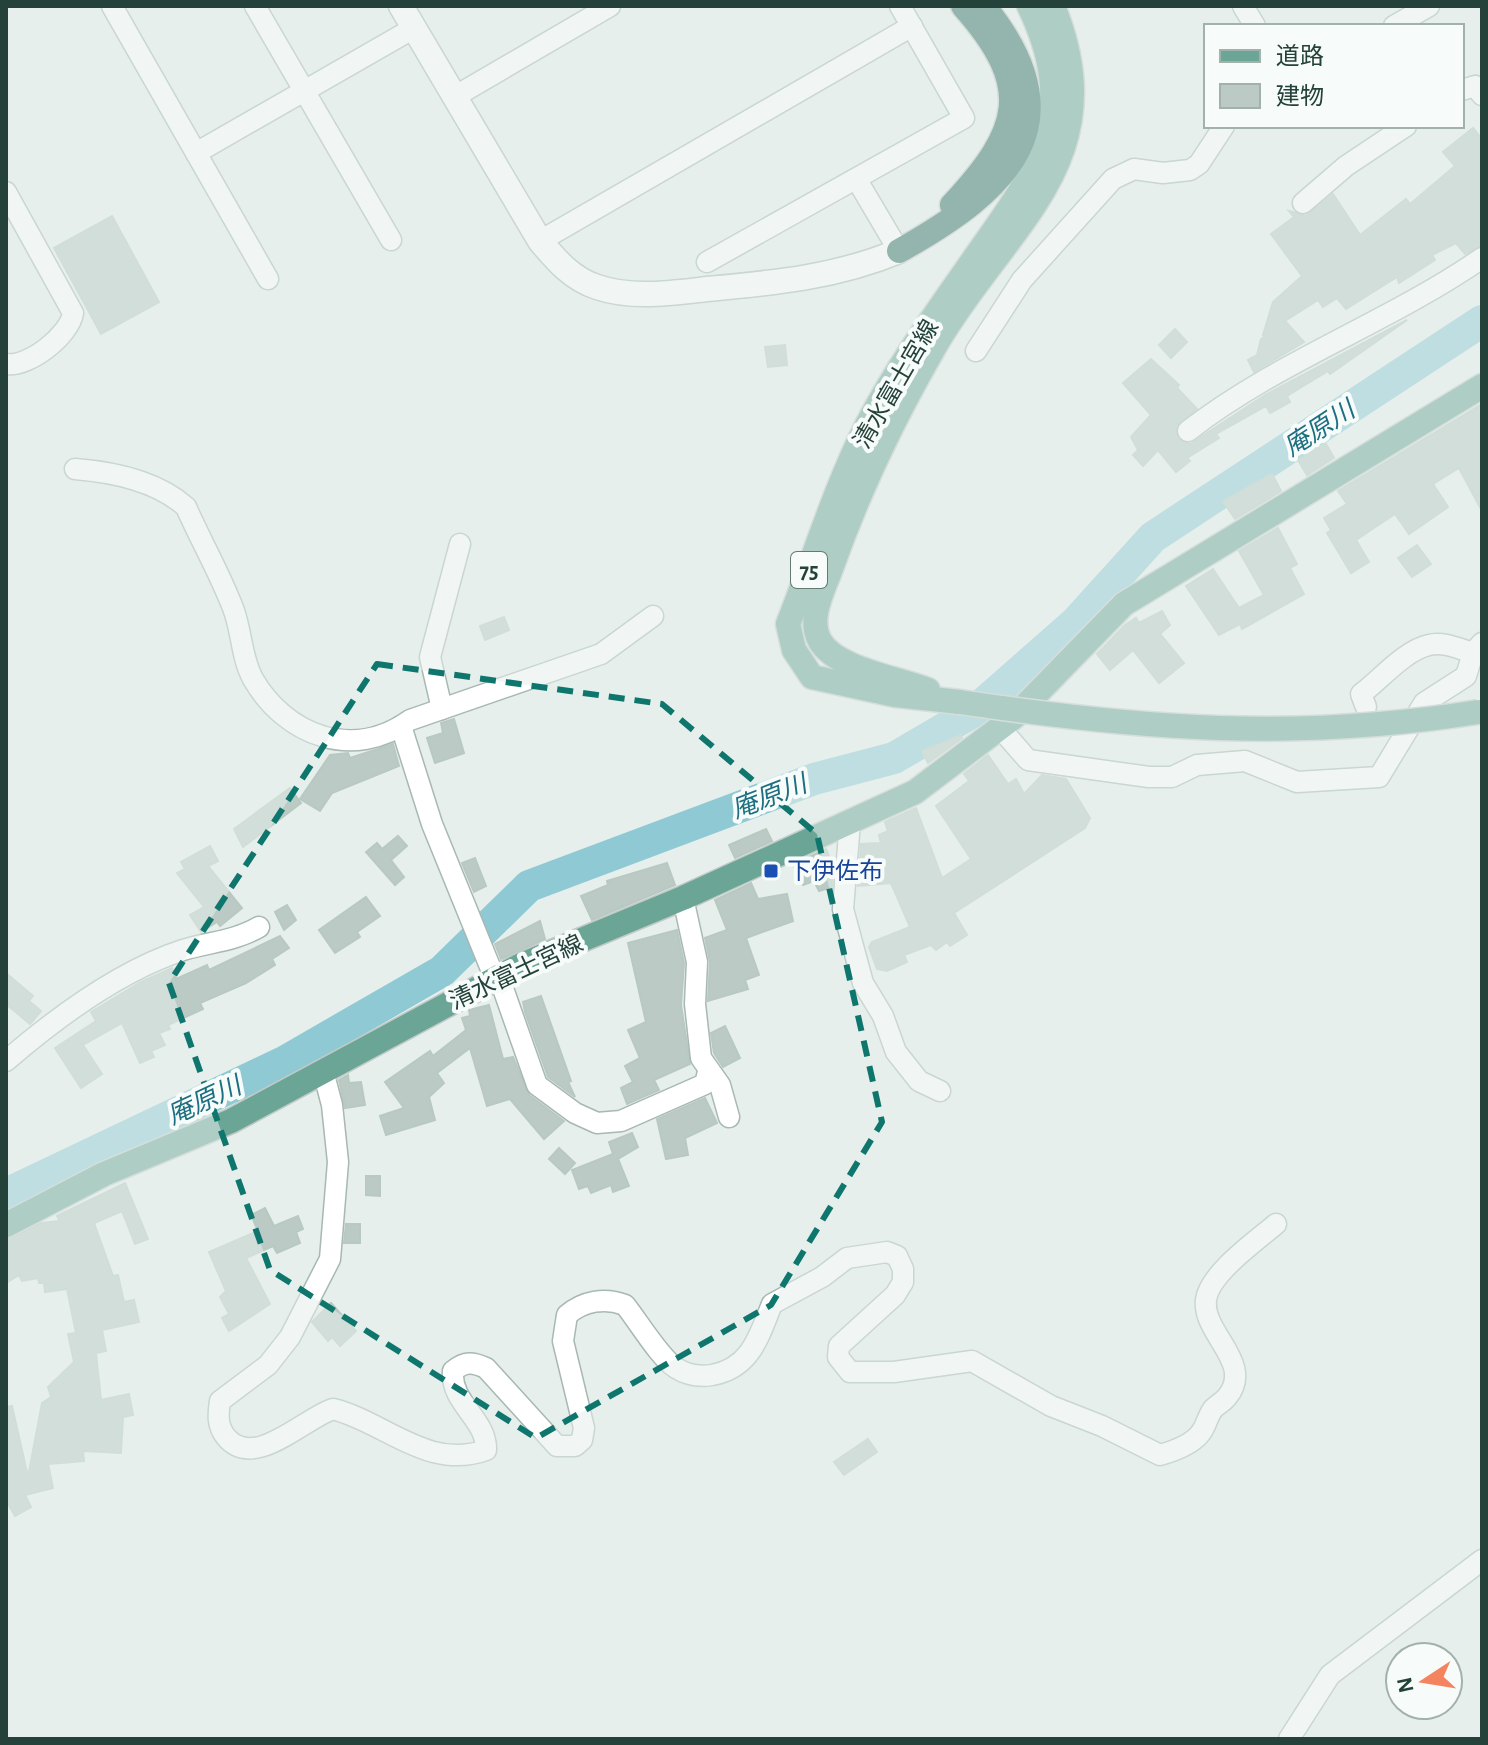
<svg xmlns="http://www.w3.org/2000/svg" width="1488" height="1745" font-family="'Alegreya Sans','Noto Sans JP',sans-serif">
<rect width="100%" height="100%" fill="#e6efeb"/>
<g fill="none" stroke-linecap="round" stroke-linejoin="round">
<path stroke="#8ec9d4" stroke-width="32" d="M6,1194l278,-132 158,-91 87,-85 285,-107 80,-21 82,-48 100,-88 77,-85 329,-216"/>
</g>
<g fill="#bbcac4" stroke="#b8c9c2" stroke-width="2">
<path d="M1473,128l9,11v106l-17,9 -9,-11 -24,12 3,5 -36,23 -2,-6 -51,32 -9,-11 -14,9 -5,-7 -33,21 19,21 -50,30 -6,-12 9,-5 4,-16 7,-5 -5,1 10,-33 29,-26 -31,-42 23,-17 -5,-6 17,5 27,-22 27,41 46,-36 4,5 45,-38 -12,-14z"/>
<path d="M112,216l47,86 -58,32 -47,-86z"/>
<path d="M1407,320l-77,54 -2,-3 -41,25 3,6 -20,11 -4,-7 -50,28 3,4 -32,20 3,3 -14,11 -18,-22 -15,16 -10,-11 5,-5 -7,-13 20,-22 -28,-32 28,-24 28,26 -2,3 20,21 -21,17 2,13 12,5 75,-49z"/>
<path d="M1175,329l12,13 -16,16 -12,-13z"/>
<path d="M785,345l2,20 -19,2 -3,-20z"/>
<path d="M1482,404v107l-23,-43 -26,16 15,23 -39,27 -14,-20 -39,26 13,22 -18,11 -24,-40 4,-3 -7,-12 23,-14 -9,-13z"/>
<path d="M1326,444l8,14 -27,17 -9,-15z"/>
<path d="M1272,474l9,17 -46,28 -12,-18z"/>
<path d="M1278,528l19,36 -7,4 14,26 -62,35 -2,-5 -21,11 -33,-49 27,-17 26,39 25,-13 -25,-44z"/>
<path d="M1417,545l14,19 -19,13 -14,-19z"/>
<path d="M1162,611l8,14 -10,9 24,29 -25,20 -26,-33 -23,20 -13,-16 28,-29 11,-7 3,5z"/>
<path d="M504,617l5,13 -24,10 -5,-14z"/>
<path d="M454,719l10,34 -29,10 -8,-25 16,-5 -2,-10z"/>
<path d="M961,735l1,3 -34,25 -6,-12z"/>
<path d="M393,744l6,22 -67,27 -12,18 -20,-12 30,-44 18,-2 2,5z"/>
<path d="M988,755l20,29 8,-5 8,15 18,-19 24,4 24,39 -5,10 -131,85 13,22 -17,11 -3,-4 -11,8 -5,-5 -27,10 3,7 -20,9 -10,-2 -8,-22 3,-5 38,-15 -19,-44 -33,3 3,-42 20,-1 -2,-8 9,-4 -3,-9 31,-14 26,70 29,-19 -35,-53 33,-25 -5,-7z"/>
<path d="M290,788l11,15 -58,44 -9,-18z"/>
<path d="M766,829l6,12 -37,17 -6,-13z"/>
<path d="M398,836l9,10 -16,14 13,17 -9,8 -29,-33 11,-9 5,6z"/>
<path d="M210,846l8,15 -10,5 34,42 -22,18 -3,-4 -16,10 -11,-17 14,-8 -27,-34 8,-4 -4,-7z"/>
<path d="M826,849l7,17 -1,21 -13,4 -5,-10 -11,4 -10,-21z"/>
<path d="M475,858l11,28 -12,6 -12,-29z"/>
<path d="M667,863l8,22 -83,35 -11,-24 27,-11 -1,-4z"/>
<path d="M751,883l7,16 29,-5 6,27 -47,17 13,37 -14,5 3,9 -40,12 2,-39 -5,-24 22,-8 -12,-30z"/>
<path d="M366,897l14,19 -23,16 3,5 -25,16 -16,-23z"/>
<path d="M287,905l9,15 -12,10 -9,-18z"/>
<path d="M540,921l5,18 -44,20 -6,-15z"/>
<path d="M677,930l7,33 -3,42 9,59 -36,16 5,10 -32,14 -6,-16 12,-6 -8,-16 15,-8 -12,-28 18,-8 -18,-79z"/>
<path d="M280,936l9,12 -17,11 3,6 -29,18 -46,20 3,6 -35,16 2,4 -11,4 6,12 -14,6 3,6 -14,6 -18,-40 -39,22 19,29 -21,14 -26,-40 41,-27 -5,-9 50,-30 31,-14 4,11 31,-14 2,5z"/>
<path d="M6,973l27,23 -4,5 12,10 -11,13 -24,-20z"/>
<path d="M541,996l30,85 -3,1 7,15 -27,-20 -23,-65 -2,-10z"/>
<path d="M489,1005l14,54 10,-2 16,38 35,26 -20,18 -34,-40 -23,7 -17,-58 -33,25 7,10 -15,14 6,23 -49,15 -6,-19 24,-8 -19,-26 45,-31 3,5 33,-26 -4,-12 8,-2 -1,-6z"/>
<path d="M725,1026l15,32 -17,9 -9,-14 -3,-20z"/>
<path d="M348,1075l1,8 12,-1 4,23 -20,3 -6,-28z"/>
<path d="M705,1098l12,25 -32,15 3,17 -22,4 -9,-40z"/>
<path d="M632,1133l6,14 -20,12 11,27 -16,6 -2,-7 -20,8 -3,-7 -9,3 -7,-19 41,-16 -4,-12z"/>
<path d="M559,1148l16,15 -10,11 -16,-15z"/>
<path d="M366,1176h14v20l-14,-1z"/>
<path d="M125,1183l23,56 -13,5 -13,-33 -28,12 19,53 5,-1 6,27 10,-2 5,22 -37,8 4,21 -10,2 5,47 28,-6 4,21 -10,2 -2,36 -38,-2 1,10 -36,3 5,24 -28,7 6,12 -16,9 -9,-16v-93l6,-1 16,71 14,-74 9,-6 -3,-10 26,-25 -6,-28 8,-1 -9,-44 -22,3 -1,-9h-5l-1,-5 -16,3 -3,-6 -13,8v-43l35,-17 19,-2 -3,-5z"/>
<path d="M265,1208l9,18 24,-10 5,13 -7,3 4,11 -23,10 -4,-7 -27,12 24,46 -41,27 -7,-13 7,-4 -9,-17 6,-6 -17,-39 49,-21 -7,-16z"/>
<path d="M346,1224h14v19h-16z"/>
<path d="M331,1303l25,28 -16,15 -8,-9 -4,4 -16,-19z"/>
<path d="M868,1439l9,13 -33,23 -10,-13z"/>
</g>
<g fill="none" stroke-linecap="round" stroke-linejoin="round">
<g stroke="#a8b8b2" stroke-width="23">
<g id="minor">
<path d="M112,6l156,273"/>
<path d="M255,6l136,234"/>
<path d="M1243,6l12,20"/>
<path d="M1394,26l35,-20"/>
<path d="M1462,90l13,-4 7,9"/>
<path d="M454,97l156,-91"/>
<path d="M196,153l218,-125"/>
<path d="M857,180l42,71"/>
<path d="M6,192l67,121c-3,22 -45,55 -67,51"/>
<path d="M1303,203l43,-37 60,-40"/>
<path d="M540,241l372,-215"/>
<path d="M707,262l257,-144 -64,-112"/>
<path d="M976,351l46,-71 91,-101 21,-10 29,4 27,-3 9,-6 25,-38"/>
<path d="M1188,431c90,-70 200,-108 294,-173"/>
<path d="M75,469c38,3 82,12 111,38 15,34 34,67 47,101 9,23 8,49 20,71 33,57 100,82 157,41l191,-66 52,-38"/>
<path d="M1366,707l-5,-13c19,-14 44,-44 68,-49 14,-4 31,4 44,8"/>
<path d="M442,709l-12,-52 30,-113"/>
<path d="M401,726l31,98 63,155"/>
<path d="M1000,728l28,32 121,17h23l25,-12 48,-4 52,21 82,-5 45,-74 42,-27 7,-23 9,-10"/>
<path d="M850,822l-7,87 20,74 20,33 13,36 23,29 21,10"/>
<path d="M683,898l14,64 -2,42 6,54 19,27 9,32"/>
<path d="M499,977l38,108 38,28 22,10 24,-2 84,-37 3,-12"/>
<path d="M6,1061c51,-44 113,-90 177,-111 27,-8 52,-9 76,-23"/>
<path d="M323,1071l9,34 6,57 -8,97 -40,78 -22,28 -48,36c-2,13 -3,25 6,36 28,34 77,-18 107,-28 52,13 95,62 153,41 1,-31 -36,-47 -33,-79 12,-10 20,-9 33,-3l71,78h18l7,-6 2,-12 -21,-87 4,-26c16,-14 38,-18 58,-10 13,16 35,53 51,63 11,7 23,9 36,7 39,-7 47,-39 60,-71l50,-27 25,-19 40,-6 10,4 6,13v13l-8,13 -56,51 -1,11 12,15h44l78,-11 79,45 51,20 58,29c14,-4 34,-11 42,-24 4,-6 6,-15 11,-22 4,-4 10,-7 14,-12 28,-34 -25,-63 -21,-97 3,-26 50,-59 70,-76"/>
<path d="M1289,1739l41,-64 152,-115"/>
</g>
</g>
<g stroke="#a8b8b2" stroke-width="27">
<path id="tertiary" d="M401,6l139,235c16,19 32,38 57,46 35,12 74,6 110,2 67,-6 130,-12 192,-38"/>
</g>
<g stroke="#c2cac8" stroke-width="27">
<g id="primary">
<path d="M928,690c-30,-12 -92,-21 -108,-49 -13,-23 4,-52 12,-75 28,-79 64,-153 106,-225 70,-118 178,-181 115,-335"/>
<path d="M960,702l-65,-7 -83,-18 -18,-27 -6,-26c26,-66 47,-136 79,-199 29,-56 66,-108 102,-159 63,-91 115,-146 60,-260"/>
<path d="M6,1225l98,-51 127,-53 290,-156 162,-67 232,-106 99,-75 110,-113 358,-218"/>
</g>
</g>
<g stroke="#c2cac8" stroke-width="27">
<g id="motorway">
<path d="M952,205c70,-75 83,-118 11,-199"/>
<path d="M899,251c109,-61 181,-127 85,-245"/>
</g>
</g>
<use href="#minor" stroke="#fff" stroke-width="20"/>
<use href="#tertiary" stroke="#fff" stroke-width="24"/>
<use href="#primary" stroke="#6aa596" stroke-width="24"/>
<use href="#motorway" stroke="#2f6f62" stroke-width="24"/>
<g stroke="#c2cac8" stroke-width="27" stroke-linecap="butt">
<path id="primary-bridge" d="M960,702c181,27 336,39 518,10"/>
</g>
<use href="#primary-bridge" stroke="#6aa596" stroke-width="24"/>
</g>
<path d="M0 0H1488V1745H0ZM377,664l285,40 155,130 65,288 -111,183 -235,133 -266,-168 -101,-287z" fill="#e6efeb" fill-opacity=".55" fill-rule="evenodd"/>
<path fill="none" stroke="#0f766e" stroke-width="6" stroke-dasharray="16 10" stroke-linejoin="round" d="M377,664l285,40 155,130 65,288 -111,183 -235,133 -266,-168 -101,-287z"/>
<rect fill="#1a4fb4" stroke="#f7fbf9" stroke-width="3" x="763" y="863" width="16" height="16" rx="4"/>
<g text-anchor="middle" stroke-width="8" stroke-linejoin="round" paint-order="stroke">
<rect fill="#f7fbf9" stroke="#637a73" stroke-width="2" x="791" y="552" width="36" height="36" rx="6"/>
<g font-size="22" font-weight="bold" fill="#24423a">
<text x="809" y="578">75</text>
</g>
<g font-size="24" fill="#24423a" stroke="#f7fbf9">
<text transform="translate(896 384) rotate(-60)" y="8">清水富士宮線</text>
<text transform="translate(516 972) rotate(-25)" y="8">清水富士宮線</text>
</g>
<g font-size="24" fill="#164399" stroke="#f7fbf9" text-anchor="start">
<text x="787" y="879">下伊佐布</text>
</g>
<g font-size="26" font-style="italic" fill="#1c6f80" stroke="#f7fbf9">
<text transform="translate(1319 428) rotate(-33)" y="9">庵原川</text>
<text transform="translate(769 796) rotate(-21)" y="9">庵原川</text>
<text transform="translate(204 1100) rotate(-25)" y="9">庵原川</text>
</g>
</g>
<rect width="1488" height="1745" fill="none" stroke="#24423a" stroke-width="16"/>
<rect x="1204" y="24" width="260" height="104" fill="#f7fbf9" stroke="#a3b1ad" stroke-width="2"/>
<rect x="1220" y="50" width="40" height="12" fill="#6aa596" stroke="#a3b1ad" stroke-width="2"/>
<text x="1276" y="64" font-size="24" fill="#24423a">道路</text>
<rect x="1220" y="84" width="40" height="24" fill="#bbcac4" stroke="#a3b1ad" stroke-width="2"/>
<text x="1276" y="104" font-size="24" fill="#24423a">建物</text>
<g transform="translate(1424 1681) rotate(258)"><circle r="38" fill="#f7fbf9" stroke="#a3b1ad" stroke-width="2"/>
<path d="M0-6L14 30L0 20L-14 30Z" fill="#f4845f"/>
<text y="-12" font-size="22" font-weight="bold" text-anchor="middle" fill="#24423a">N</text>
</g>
</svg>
